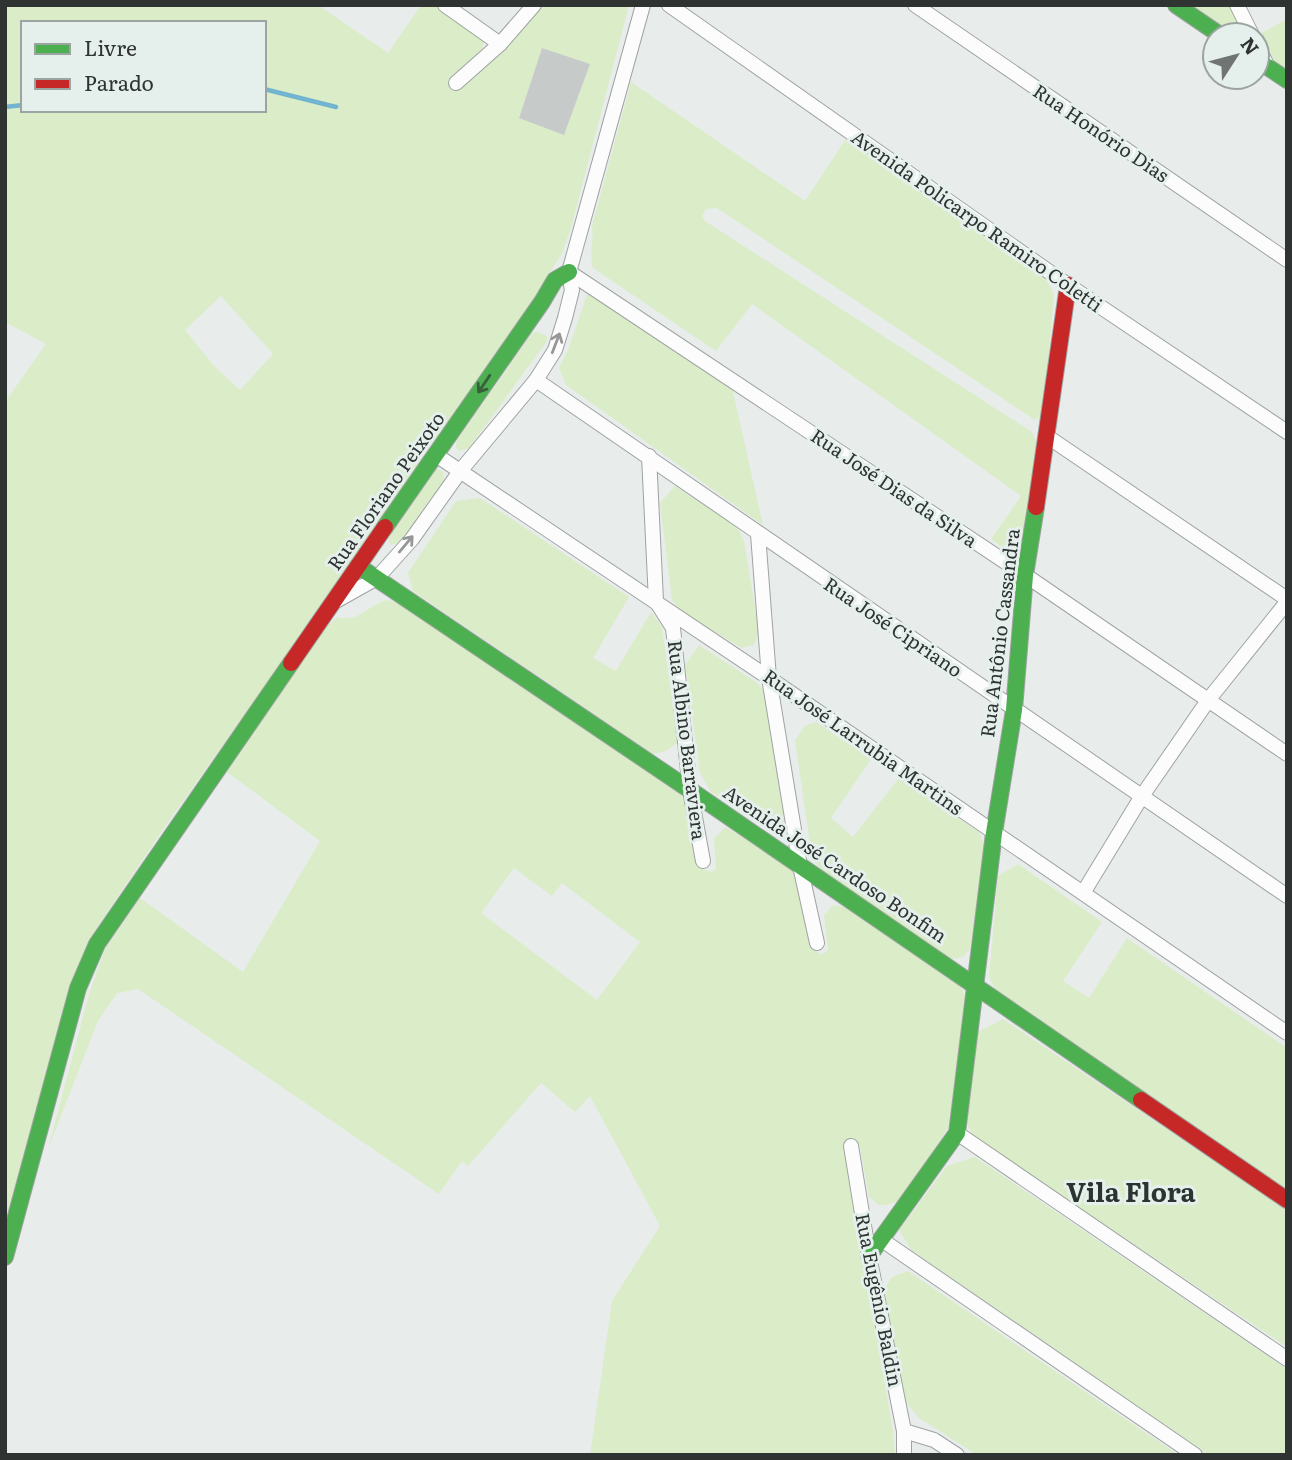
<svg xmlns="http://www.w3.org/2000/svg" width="1292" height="1460" font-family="Literata,serif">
<rect width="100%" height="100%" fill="#e8edec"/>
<g fill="#daecc8" fill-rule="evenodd">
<path d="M5,5h313l70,48 33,-48h13l49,32v11l-32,30 -2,7 5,5 8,-3 42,-40 39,-42h86l-58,223 -9,25 -27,44 -207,300 -162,228 -76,113 -85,283v-819l41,-58 -41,-22zM23,23h241v87h-241zM542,48l48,16 -26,71 -45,-18zM221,296l52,58 -33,36 -26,-24 -29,-36z"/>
<path d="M1191,5h40l16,30h-13z"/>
<path d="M1287,19v54l-11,-10 -16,-29z"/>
<path d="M631,82l174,119 40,-61 200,136 9,19 -11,119 -8,6 -318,-212 -11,1 -4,7 3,5 327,211 5,11 -13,95 -11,8 -10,2 -12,-9 30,-43 -269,-192 -36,47 -123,-83c-4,-14 1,-27 -1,-42z"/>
<path d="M588,292l141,82 34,151 -197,-140 -7,-17 9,-18z"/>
<path d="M537,332l10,4v5l-78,107 -10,3 -3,-4 1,-7 75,-107z"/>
<path d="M433,469h4l6,3 1,10 -43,60 -10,3 -2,-3v-7z"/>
<path d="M675,486l61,39 8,16 15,91 -5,13 -12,3 -62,-37 -8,-11 -12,-97z"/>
<path d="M480,498l149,99 -36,61 23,13 35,-59 11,15 16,115 -12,9 -13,3 -240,-163 -5,-18 48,-72z"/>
<path d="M387,600l11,3 282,190 8,13 8,56 4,6 11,4 5,-3 -2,-31 12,-11c20,12 60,31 71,51 13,23 0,60 24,77l7,-5 -4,-35 9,-10 13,2 115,80 5,11 -18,130 -45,71 -16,6h-8l-10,-8 -9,-50 -5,-6 -11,6 49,284 2,24h-305l22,-154 48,-75 -70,-130 -15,16 -34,-29 -73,83 -6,-5 -23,33 -301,-205 -21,4 -19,28 -50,128 41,-155 16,-45 35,-51 103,74 77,-131 -93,-69 97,-142 13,-13c23,6 29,-11 50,-17zM514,868l38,28 10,-13 78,59 -43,58 -116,-87z"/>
<path d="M699,645l57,37 8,9 22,128 -6,9 -11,2 -58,-38 -11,-19 -15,-108z"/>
<path d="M816,722l55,37 -40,59 22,19 46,-59 80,54 6,16 -15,101 -7,8 -11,2 -128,-85 -12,-16 -17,-118 10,-14z"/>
<path d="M1018,864l84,58 -39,59 26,17 38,-60 160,110v142l-291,-199 -7,-14 9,-101z"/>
<path d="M1003,1019l284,191v137l-313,-210 -8,-15 11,-90z"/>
<path d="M975,1157l312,212v84l-78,2 -298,-205 -12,-20 48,-64z"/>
<path d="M908,1271l270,184h-201l-58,-37 -13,-16 -24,-109 10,-16z"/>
</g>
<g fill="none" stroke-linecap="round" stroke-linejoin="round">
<g stroke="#72b4cf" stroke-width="4.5">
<path d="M264,89l72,18"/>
<path d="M5,107l18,-2"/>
</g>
</g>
<path fill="#c6cbca" d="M542,48l48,16 -26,71 -45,-17z"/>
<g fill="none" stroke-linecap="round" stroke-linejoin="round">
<g stroke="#9ea3a2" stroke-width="16">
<g id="street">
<path d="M445,5l55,39"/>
<path d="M669,5l399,280 219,147"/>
<path d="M915,5l372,255"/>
<path d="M1237,5l15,30"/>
<path d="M1257,45l11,22"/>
<path d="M456,83l44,-39 34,-39"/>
<path d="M569,272l456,303 262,179"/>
<path d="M536,380l751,516"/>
<path d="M1048,437l239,162"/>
<path d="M436,455l333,223 518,355"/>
<path d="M649,456l7,145 17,27 17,162 13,71"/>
<path d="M758,534l11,144 31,188 17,77"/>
<path d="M336,601l41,-23 35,-39 49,-69 75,-90 19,-30 10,-32 7,-28 -3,-18 74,-267"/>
<path d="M1083,893l59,-97 67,-97 78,-97"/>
<path d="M957,1133l330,226"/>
<path d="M851,1146l18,110 35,175v24"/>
<path d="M882,1240l313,215"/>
<path d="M904,1431l30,9 23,15"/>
</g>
</g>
<g stroke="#9ea3a2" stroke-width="18">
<g id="fast">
<path d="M1176,5l44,30"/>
<path d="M1257,60l30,20"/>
<path d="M385,527l157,-225 13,-22 14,-8"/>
<path d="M358,566l332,224 451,310"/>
<path d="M869,1256l88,-123 37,-300 20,-123 11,-135 11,-68"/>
<path d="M5,1257l73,-269 19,-44 194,-281"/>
</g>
</g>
<g stroke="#9ea3a2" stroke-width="18">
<g id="jam">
<path d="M1036,507l32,-222"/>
<path d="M291,663l94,-136"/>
<path d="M1141,1100l146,100"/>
</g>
</g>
<use href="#street" stroke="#fcfcfc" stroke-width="14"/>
<use href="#fast" stroke="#4caf50" stroke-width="16"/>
<use href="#jam" stroke="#c62828" stroke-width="16"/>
</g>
<defs><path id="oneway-shaft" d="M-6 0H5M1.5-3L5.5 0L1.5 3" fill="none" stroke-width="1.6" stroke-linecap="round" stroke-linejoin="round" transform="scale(1.75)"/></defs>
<g stroke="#969897">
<use href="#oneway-shaft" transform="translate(556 343) rotate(-69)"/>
<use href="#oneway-shaft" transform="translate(406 544) rotate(-50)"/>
</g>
<use stroke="#395e3c" href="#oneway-shaft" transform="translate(484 384) rotate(124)"/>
<g text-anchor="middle" stroke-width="6" stroke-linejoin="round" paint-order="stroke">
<g font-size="19" fill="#2f3332" stroke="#e5f0ed">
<text transform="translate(1101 133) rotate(34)" y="7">Rua Honório Dias</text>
<text transform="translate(977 221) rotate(35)" y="7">Avenida Policarpo Ramiro Coletti</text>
<text transform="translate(894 488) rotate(34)" y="7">Rua José Dias da Silva</text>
<text transform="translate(386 491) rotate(-55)" y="7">Rua Floriano Peixoto</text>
<text transform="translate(893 627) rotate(34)" y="7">Rua José Cipriano</text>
<text transform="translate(1000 633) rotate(-83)" y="7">Rua Antônio Cassandra</text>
<text transform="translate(687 740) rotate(83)" y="7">Rua Albino Barraviera</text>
<text transform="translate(863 742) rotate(35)" y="7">Rua José Larrubia Martins</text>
<text transform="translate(835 864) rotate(34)" y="7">Avenida José Cardoso Bonfim</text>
<text transform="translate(879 1300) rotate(79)" y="7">Rua Eugênio Baldin</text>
</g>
<g font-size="26" font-weight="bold" fill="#2b3431" stroke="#e5f0ed">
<text x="1131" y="1202">Vila Flora</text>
</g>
</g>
<rect width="1292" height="1460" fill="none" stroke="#2f3332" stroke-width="14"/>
<rect x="21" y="21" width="245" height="91" fill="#e5f0ed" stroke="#9ca4a2" stroke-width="2"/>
<rect x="35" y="44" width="35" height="10" fill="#4caf50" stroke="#9ca4a2" stroke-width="2"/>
<text x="84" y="56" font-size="21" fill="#2f3332">Livre</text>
<rect x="35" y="79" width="35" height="10" fill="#c62828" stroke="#9ca4a2" stroke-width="2"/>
<text x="84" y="91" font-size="21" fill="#2f3332">Parado</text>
<g transform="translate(1236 56) rotate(54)"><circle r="33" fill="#e5f0ed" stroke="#9ca4a2" stroke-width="2"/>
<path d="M0-5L12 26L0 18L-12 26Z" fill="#707473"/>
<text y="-10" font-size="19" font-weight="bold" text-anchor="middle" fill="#2f3332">N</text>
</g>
</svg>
